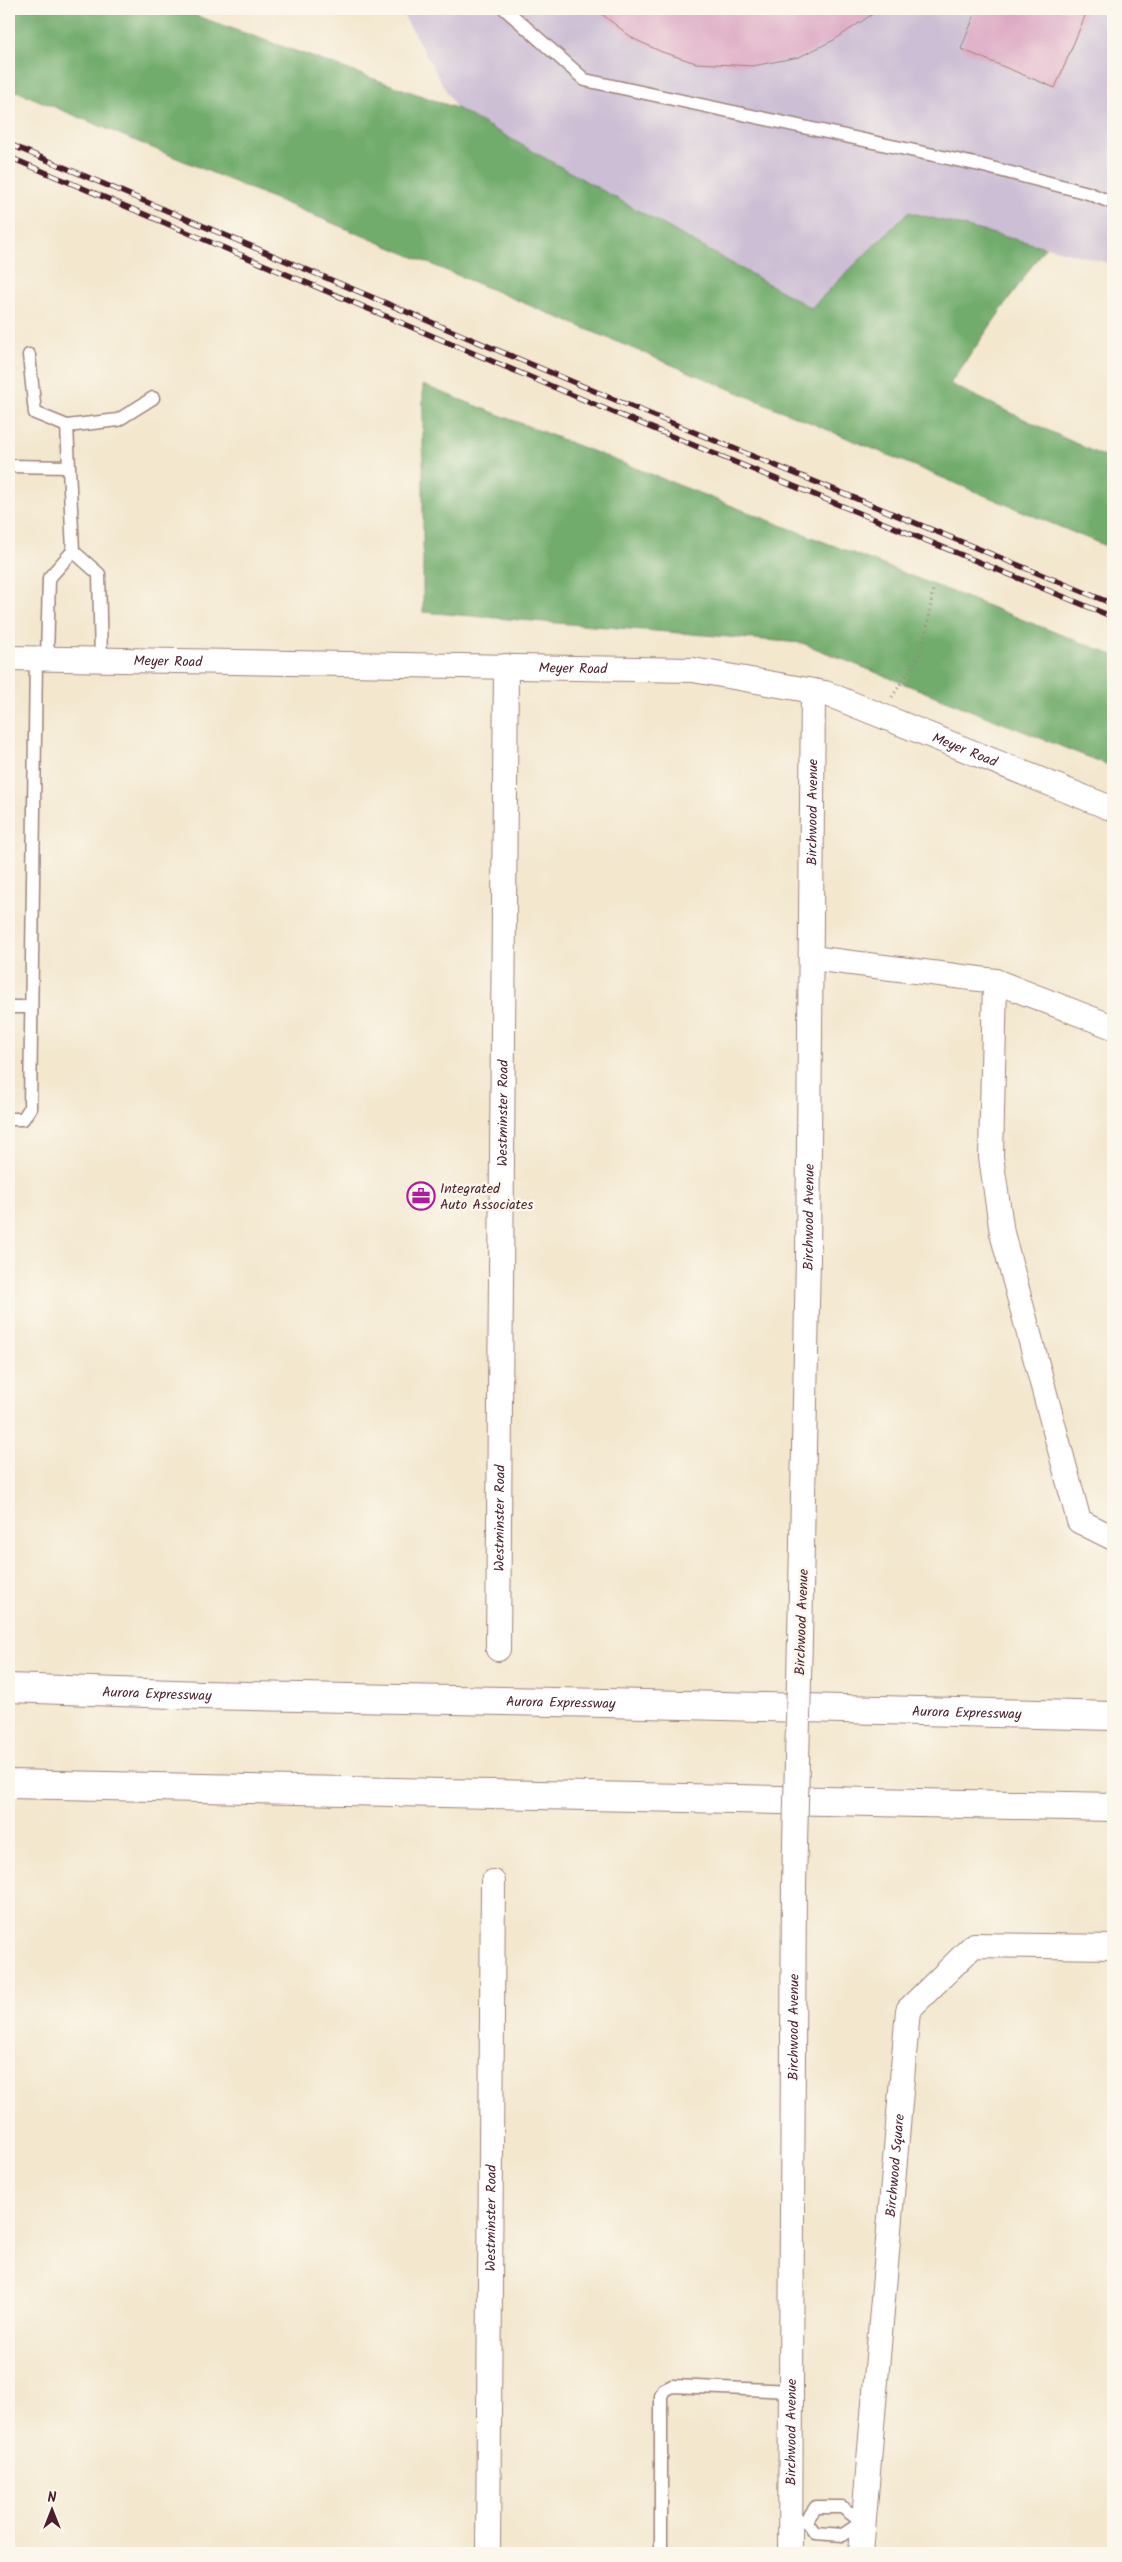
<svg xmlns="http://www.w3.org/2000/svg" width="1122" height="2562" font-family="Kalam,sans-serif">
<rect width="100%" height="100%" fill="#fbf7ec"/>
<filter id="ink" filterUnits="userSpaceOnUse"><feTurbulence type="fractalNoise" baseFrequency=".02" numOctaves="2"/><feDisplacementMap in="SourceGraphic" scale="10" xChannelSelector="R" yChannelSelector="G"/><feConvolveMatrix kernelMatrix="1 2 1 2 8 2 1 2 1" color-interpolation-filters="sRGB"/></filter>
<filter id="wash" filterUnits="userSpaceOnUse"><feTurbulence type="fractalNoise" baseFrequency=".0096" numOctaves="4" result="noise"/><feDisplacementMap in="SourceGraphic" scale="20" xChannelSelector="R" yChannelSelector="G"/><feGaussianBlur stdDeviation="1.12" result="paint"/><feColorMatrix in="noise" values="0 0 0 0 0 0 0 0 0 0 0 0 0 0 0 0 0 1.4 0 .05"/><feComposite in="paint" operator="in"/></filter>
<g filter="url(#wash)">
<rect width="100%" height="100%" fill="#f3e7ce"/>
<path fill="#ccbed4" d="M400,9h713v255l-205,-52 -97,96 -355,-200z"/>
<g fill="#71ac6c" stroke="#5e664c">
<path d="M19,9h158l279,99 355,200 97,-96 137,35 -95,137 163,77v88l-1104,-461v-72z"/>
<path d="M423,385l690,270v112l-311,-124 -379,-31z"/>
</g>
<g id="blocks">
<g fill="#dda9c5">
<path d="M595,9h285l-46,31 -35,17 -46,9 -57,-3 -34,-11 -28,-13z"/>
<path d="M977,9h111l-33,79 -94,-39z"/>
</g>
</g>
</g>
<g filter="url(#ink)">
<use href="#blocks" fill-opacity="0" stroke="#9e837c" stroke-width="1"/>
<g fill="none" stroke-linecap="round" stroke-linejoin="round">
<g stroke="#9e837c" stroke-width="15">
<g id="lane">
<path d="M505,9l80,71 395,85 108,28 25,10"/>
<path d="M29,355l6,58 32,13 6,125"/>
<path d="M67,426l51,-6 35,-22"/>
<path d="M9,466l59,1"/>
<path d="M47,659l2,-81 24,-27 26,23 2,86"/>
<path d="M9,1007h22"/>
<path d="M9,1119h14l7,-11 6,-449"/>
<path d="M791,2520l15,1 10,-14h26l20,15 -19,13 -28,-2 -9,-12"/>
<path d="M661,2553v-157l3,-6 8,-4 120,5"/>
</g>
</g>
<g stroke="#9e837c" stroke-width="26">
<g id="street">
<path id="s1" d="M9,658l684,12 132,23 288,116"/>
<path d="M812,958l183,23 118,46"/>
<path d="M995,981l-4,176 11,76 77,288 34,17"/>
<path id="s2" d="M800,1638l8,-380 5,-567"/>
<path id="s3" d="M498,1649l8,-983"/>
<path id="s4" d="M488,2553l5,-671"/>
<path id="s5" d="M790,2553l4,-668"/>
<path id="s6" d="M861,2553l47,-543 66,-65 139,2"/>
</g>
</g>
<g stroke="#9e837c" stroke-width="30">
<g id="highway">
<path id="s7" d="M9,1688l192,7 405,8 507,13"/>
<path d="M9,1784l1104,23"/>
</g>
</g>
<path stroke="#9e837c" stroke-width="3" stroke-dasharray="1 4" stroke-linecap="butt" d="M892,697l27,-41 10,-36 4,-33"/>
<use href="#lane" stroke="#fff" stroke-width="12"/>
<use href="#street" stroke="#fff" stroke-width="24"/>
<use href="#highway" stroke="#fff" stroke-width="28"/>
<g stroke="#4a1f2b" stroke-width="5.5">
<g id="rail">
<path d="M9,144l609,257 495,203"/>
<path d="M9,157l606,256 498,204"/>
</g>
</g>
<use href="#rail" stroke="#fbf7ec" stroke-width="4" stroke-dasharray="11" stroke-linecap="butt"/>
<g stroke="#9e837c" stroke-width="26" stroke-linecap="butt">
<path id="street-bridge" d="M794,1885l6,-247"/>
</g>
<use href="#street-bridge" stroke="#fff" stroke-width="24"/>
</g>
</g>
<defs>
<g id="office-ring" transform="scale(1.4375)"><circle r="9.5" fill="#fbf7ec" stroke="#b5179e" stroke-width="1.5"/><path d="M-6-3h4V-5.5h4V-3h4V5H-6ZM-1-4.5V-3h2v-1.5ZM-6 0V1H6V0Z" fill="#b5179e"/></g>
</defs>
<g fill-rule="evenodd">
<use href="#office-ring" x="421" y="1196"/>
</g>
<g text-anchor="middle" stroke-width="5" stroke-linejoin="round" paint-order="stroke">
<g font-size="14" fill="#4a1f2b" stroke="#fbf7ec">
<text dy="5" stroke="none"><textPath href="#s1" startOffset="159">Meyer Road</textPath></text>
<text dy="5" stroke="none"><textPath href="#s1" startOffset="564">Meyer Road</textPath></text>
<text dy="5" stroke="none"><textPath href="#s1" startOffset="969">Meyer Road</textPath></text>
<text dy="5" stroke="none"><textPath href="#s2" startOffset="826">Birchwood Avenue</textPath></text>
<text dy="5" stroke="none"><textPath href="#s3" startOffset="536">Westminster Road</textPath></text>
<text dy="5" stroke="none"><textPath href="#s2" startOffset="421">Birchwood Avenue</textPath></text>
<text dy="5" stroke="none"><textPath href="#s3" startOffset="131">Westminster Road</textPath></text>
<text transform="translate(801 1622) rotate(-88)" y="5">Birchwood Avenue</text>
<text dy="5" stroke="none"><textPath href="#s7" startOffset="148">Aurora Expressway</textPath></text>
<text dy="5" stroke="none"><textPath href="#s7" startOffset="552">Aurora Expressway</textPath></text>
<text dy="5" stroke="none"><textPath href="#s7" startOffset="958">Aurora Expressway</textPath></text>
<text dy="5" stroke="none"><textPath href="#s5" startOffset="526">Birchwood Avenue</textPath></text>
<text dy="5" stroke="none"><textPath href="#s6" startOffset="389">Birchwood Square</textPath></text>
<text dy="5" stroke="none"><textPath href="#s4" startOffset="335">Westminster Road</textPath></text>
<text dy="5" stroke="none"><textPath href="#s5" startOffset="121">Birchwood Avenue</textPath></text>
</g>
<g font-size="14" fill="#4a1f2b" stroke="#fbf7ec" text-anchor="start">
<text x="440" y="1193">Integrated<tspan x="440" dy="16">Auto Associates</tspan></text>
</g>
</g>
<rect width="1122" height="2562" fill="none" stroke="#fbf7ec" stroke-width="30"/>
<g transform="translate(52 2510)" stroke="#fbf7ec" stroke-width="4" paint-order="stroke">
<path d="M0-4L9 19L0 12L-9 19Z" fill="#4a1f2b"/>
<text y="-8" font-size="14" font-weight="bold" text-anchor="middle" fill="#4a1f2b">N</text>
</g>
</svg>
